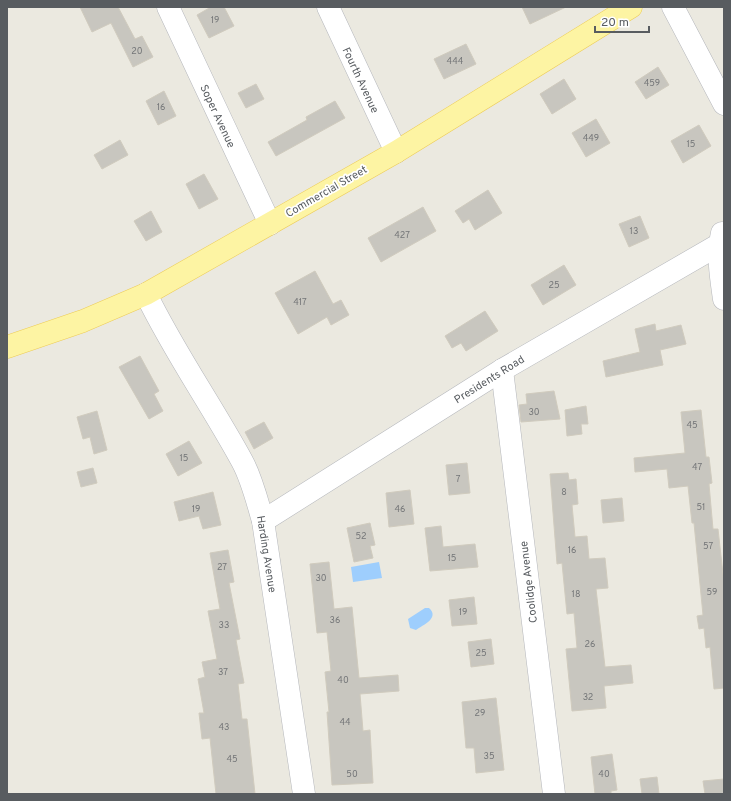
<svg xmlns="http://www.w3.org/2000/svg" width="731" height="801" font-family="Overpass,sans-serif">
<rect width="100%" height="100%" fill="#ebe9e0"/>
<g fill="#9ecefd">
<path d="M379,562l3,16 -29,4 -2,-15z"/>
<path d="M425,608h4c11,10 -6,17 -13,22l-6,-2 -2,-9z"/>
</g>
<g fill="#c8c6bf" stroke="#d0cbbe">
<path d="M80,7h38l17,32 7,-3 11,21 -20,10 -22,-44 -19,9z"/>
<path d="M211,7h13l10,19 -25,12 -12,-23z"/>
<path d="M522,7h44l-36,17z"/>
<path d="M466,44l10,20 -32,15 -10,-20z"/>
<path d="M658,67l11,18 -23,14 -11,-17z"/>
<path d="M564,79l12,20 -24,15 -12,-20z"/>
<path d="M256,84l8,15 -18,9 -8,-15z"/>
<path d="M164,91l12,25 -18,9 -12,-24z"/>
<path d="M335,101l10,17 -69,38 -8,-14 39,-22 -1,-3z"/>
<path d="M596,119l14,24 -24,14 -14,-24z"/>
<path d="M699,125l12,21 -28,17 -12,-22z"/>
<path d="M120,140l8,15 -26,14 -8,-14z"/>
<path d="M204,174l14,25 -19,10 -13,-25z"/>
<path d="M488,190l14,23 -27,17 -6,-11 -6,4 -8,-12z"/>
<path d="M423,207l13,24 -55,31 -13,-24z"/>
<path d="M151,211l11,21 -16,9 -12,-20z"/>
<path d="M640,216l9,22 -20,9 -10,-23z"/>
<path d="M564,265l12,20 -33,20 -12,-20z"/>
<path d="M315,271l18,33 8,-4 8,15 -18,10 -4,-8 -29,17 -23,-41z"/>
<path d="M485,311l13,20 -32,20 -5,-8 -9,5 -7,-12z"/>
<path d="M655,324l1,7 25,-6 5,19 -26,6 3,15 -57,12 -3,-16 37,-9 -5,-23z"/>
<path d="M140,356l19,35 -5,3 9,17 -14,8 -30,-52z"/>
<path d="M554,391l6,28 -39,3 -2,-17 8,-1 -1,-10z"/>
<path d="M586,406l2,18h-7l1,10 -15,2 -2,-26z"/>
<path d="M701,410l5,47h3l3,26 -3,1 4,45h5l6,54v105l-10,1 -4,-42 -4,1 -2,-20 -5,1 -2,-13 6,-1 -9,-92h-2l-4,-37 -19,2 -2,-19 -32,3 -1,-14 51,-5 -4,-41z"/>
<path d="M97,411l10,39 -13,4 -4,-17 -7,2 -6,-22z"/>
<path d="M264,422l9,16 -19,11 -9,-17z"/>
<path d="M189,441l13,22 -24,13 -12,-22z"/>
<path d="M467,463l3,30 -21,2 -3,-30z"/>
<path d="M93,468l4,15 -16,4 -4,-15z"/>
<path d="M568,473l1,7 7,-1 2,25 -6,1 3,32 12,-1 2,23 16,-1 3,30 -12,1 9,78 26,-2 2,18 -29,3 2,22 -34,3 -6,-62 11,-1 -3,-35 -7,1 -5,-51 -5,1 -7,-90z"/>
<path d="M410,490l4,34 -25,3 -3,-34z"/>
<path d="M213,492l8,33 -18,4 -4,-13 -20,5 -5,-19z"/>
<path d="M622,498l2,23 -21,2 -2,-23z"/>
<path d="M370,523l5,22 -5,1 3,12 -19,4 -7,-34z"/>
<path d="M441,526l2,21 32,-3 3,23 -48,4 -5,-43z"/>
<path d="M228,550l6,32 -5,1 11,56 -4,1 8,43 -6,1 4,35h5l8,75h-39l-6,-56 -8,1 -3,-26h5l-6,-34 7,-2 -3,-15 15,-3 -9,-48 12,-2 -10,-56z"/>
<path d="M329,562l5,47 18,-2 7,71 39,-3 1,16 -39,3 3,37 7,-1 3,53 -41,2 -5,-73h2l-4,-40 6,-1 -4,-39 -10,1 -7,-69z"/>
<path d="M474,597l3,27 -25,2 -3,-26z"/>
<path d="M491,639l3,25 -23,3 -3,-25z"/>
<path d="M496,698l8,72 -28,3 -2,-25h-8l-4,-46z"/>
<path d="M612,754l5,36 -6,1v3h-16l-4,-37z"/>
<path d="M657,777l2,17h-17l-2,-15z"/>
<path d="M724,779v15h-19l-2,-13z"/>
</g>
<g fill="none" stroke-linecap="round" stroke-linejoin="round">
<g stroke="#b5b7bc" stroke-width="23">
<g id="minor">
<path d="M168,7l102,217"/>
<path d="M328,7l68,145"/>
<path d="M673,7l51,97"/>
<path d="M722,233c-5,22 -1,45 2,66"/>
<path d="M146,294c28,58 65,110 96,167 10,18 15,40 21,60l41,273"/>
<path d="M502,370l52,424"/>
<path d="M263,521l239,-151 218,-126"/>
</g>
</g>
<g stroke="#edcc57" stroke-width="23">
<path id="major" d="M7,347l76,-26 63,-27 250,-142 235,-145"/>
</g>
<use href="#minor" stroke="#fff" stroke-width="22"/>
<use href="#major" stroke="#fdf4a3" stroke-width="22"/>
</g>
<g text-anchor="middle" stroke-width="3.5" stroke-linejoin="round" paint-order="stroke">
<g font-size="9" fill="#747678">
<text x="215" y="23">19</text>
<text x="137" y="54">20</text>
<text x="455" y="64">444</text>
<text x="652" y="86">459</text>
<text x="161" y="110">16</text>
<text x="591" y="141">449</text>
<text x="691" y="147">15</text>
<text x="634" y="234">13</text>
<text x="402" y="238">427</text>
<text x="554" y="288">25</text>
<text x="300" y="305">417</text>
<text x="534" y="415">30</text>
<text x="692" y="428">45</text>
<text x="184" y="461">15</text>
<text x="697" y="470">47</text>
<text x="458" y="482">7</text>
<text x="564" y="495">8</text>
<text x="701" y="510">51</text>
<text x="196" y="512">19</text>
<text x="400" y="512">46</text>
<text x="361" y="539">52</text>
<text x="708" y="549">57</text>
<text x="572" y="553">16</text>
<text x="452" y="561">15</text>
<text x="222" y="570">27</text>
<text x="321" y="581">30</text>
<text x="712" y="595">59</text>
<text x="576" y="597">18</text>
<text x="463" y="615">19</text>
<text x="335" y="623">36</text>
<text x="224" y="628">33</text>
<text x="590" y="647">26</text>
<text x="481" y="656">25</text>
<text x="223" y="675">37</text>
<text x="343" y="683">40</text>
<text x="588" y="700">32</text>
<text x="480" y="716">29</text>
<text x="345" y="725">44</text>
<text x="224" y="730">43</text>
<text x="489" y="759">35</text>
<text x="232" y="762">45</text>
<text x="352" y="777">50</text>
<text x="604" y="777">40</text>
</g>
<g font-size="11" fill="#585c60" stroke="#fff">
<text transform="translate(361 80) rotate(65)" y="4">Fourth Avenue</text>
<text transform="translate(218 116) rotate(65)" y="4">Soper Avenue</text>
<text transform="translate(326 191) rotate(-30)" y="4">Commercial Street</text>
<text transform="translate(489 379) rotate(-32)" y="4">Presidents Road</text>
<text transform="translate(267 554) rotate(81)" y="4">Harding Avenue</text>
<text transform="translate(528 582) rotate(-97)" y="4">Coolidge Avenue</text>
</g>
</g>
<rect width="731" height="801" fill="none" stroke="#585c60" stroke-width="16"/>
<path d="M595 26v6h54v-6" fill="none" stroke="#585c60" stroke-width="2"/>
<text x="601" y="26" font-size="12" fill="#585c60" stroke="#ffffff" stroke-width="3" paint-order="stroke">20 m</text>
</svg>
